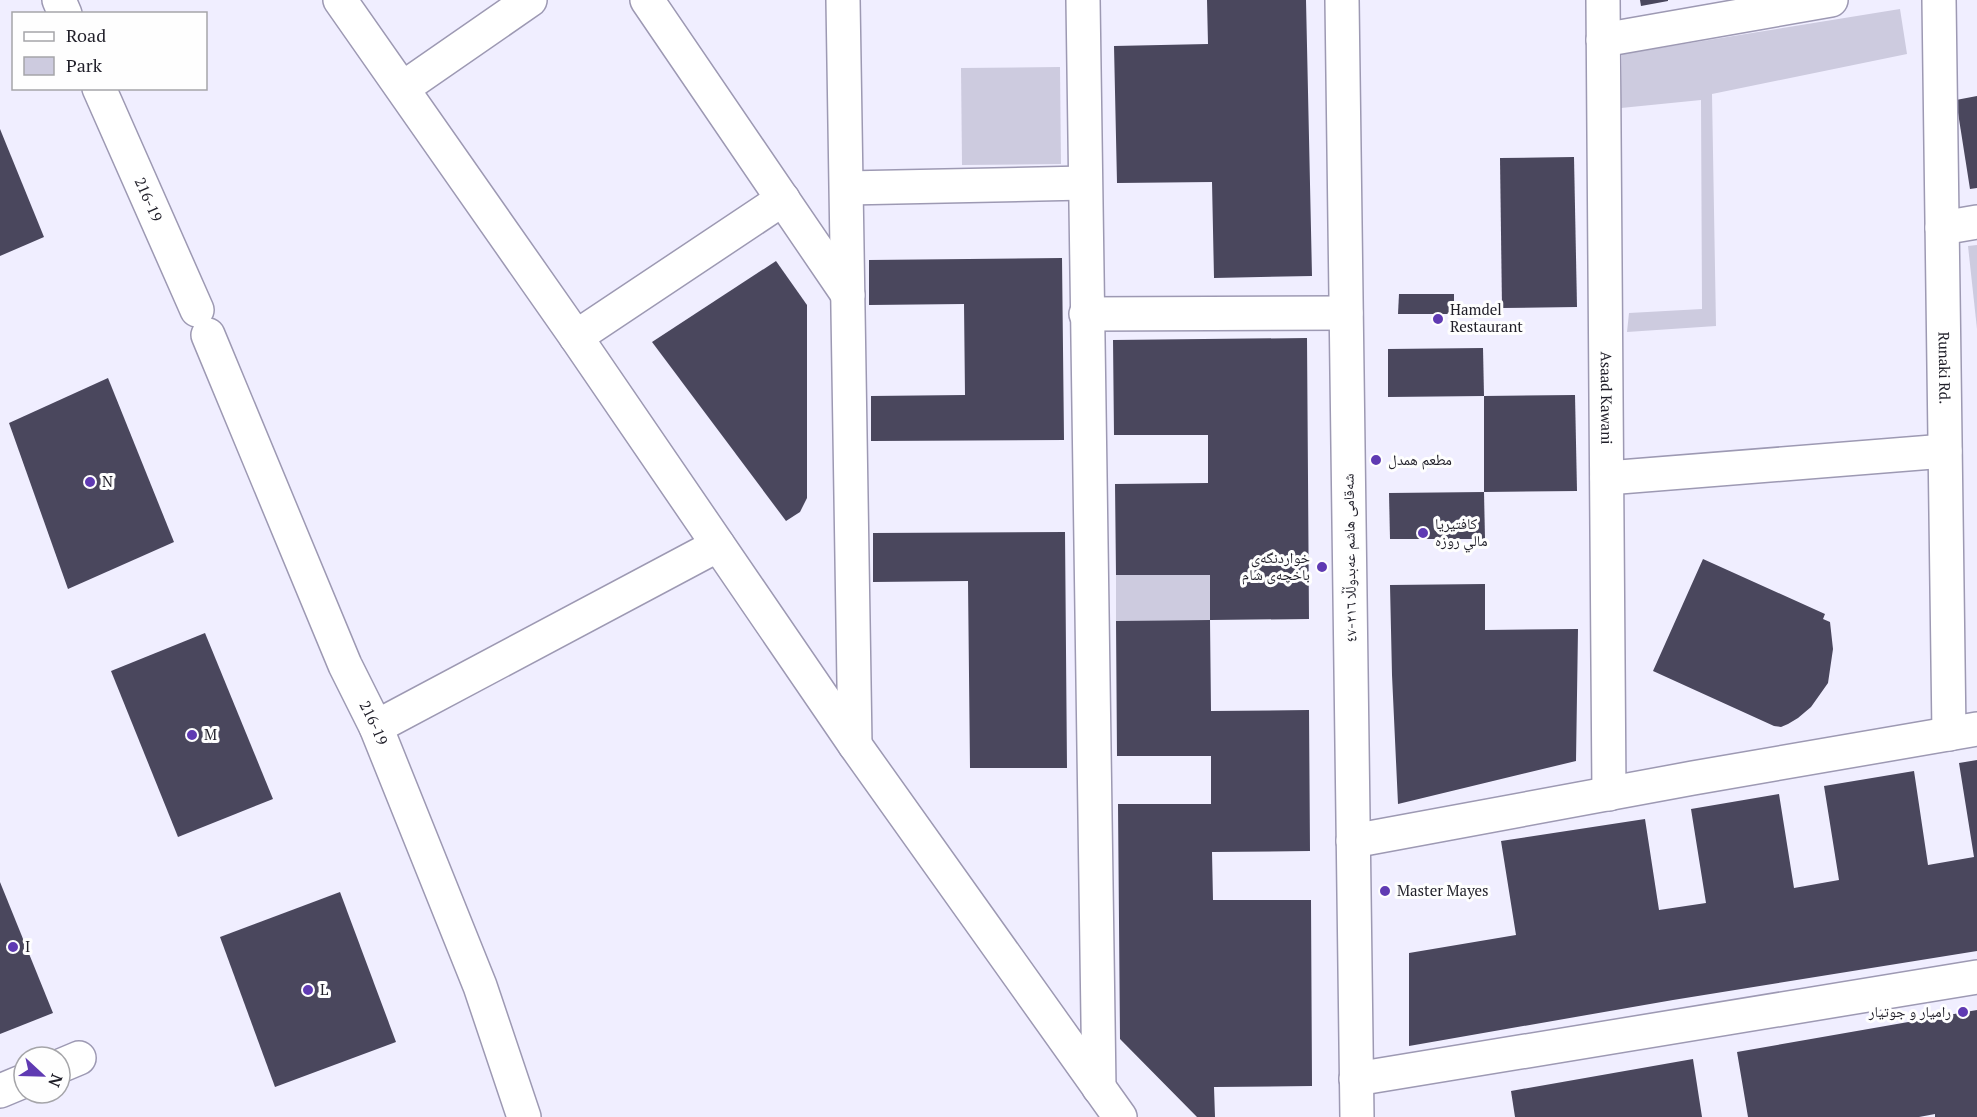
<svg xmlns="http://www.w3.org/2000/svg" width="1977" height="1117" font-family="'PT Serif','Noto Naskh Arabic',serif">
<rect width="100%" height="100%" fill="#f0eeff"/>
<g fill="#cdcbdf">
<path d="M1900,9l7,45 -195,40 4,232 -89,6 2,-19 73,-4 -1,-209 -80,8 1,-54z"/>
<path d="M1060,67l1,97 -99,1 -1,-97z"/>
<path d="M1977,245v84l-9,-83z"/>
<path d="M1116,575h94v45l-94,1z"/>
</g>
<g fill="#4a475d">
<path d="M1207,0h99l6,276 -98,2 -2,-96 -95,1 -3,-137 94,-2z"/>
<path d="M1640,0h28v1l-27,5z"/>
<path d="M1977,96v92l-7,1 -14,-89z"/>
<path d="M0,129l44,108 -44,19z"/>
<path d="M1574,157l3,150 -75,1 -2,-150z"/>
<path d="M1062,258l2,182 -193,1v-45l94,-1 -1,-91 -95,1v-45z"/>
<path d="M776,261l31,44v193l-7,14 -14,9 -134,-179z"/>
<path d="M1399,294h55v20h-56z"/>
<path d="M1307,338l2,281 -99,1v-45h-94l-1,-91 93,-1v-48h-94l-1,-95z"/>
<path d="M1483,348l1,48 -96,1v-48z"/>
<path d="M108,378l66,164 -106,47 -59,-166z"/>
<path d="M1575,395l2,96 -93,1v-96z"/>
<path d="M1484,492l1,47h-95l-1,-46z"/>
<path d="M1065,532l2,236h-97l-2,-187 -95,1v-49z"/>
<path d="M1703,559l122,55 -2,5 7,3 3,27 -5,34 -17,24 -13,11 -10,6 -7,3 -7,-1 -121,-55z"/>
<path d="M1485,584v46l93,-1 -2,132 -178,43 -6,-129 -2,-90z"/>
<path d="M1210,620l1,91 98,-1 1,141 -98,1 1,48h98l1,186 -98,1 1,30h-18l-77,-78 -2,-235h93v-48h-94l-1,-135z"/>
<path d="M205,633l68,166 -95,38 -67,-166z"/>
<path d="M1977,760v191l-304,49 -264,46v-93l107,-18 -15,-94 144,-22 14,91 47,-7 -15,-94 88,-15 15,94 45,-8 -15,-94 90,-15 14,94 46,-8 -15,-94z"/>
<path d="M0,882l53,131 -53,21z"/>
<path d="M340,892l56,150 -121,45 -55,-150z"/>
<path d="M1977,1010v107h-42v-3l-16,3h-171l-11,-65z"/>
<path d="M1693,1059l9,58h-187l-4,-26z"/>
</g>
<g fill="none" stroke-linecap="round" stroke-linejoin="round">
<g stroke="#9d99b3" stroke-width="36">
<g id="minor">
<path d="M59,0l6,14"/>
<path d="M340,0l236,337 279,408 265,372"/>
<path d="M647,0l201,295"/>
<path d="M843,0l12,745"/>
<path d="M1083,0l16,1088"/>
<path d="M1342,0l15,1117"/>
<path id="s1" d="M1603,0l6,794"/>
<path id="s2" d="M1939,0l10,734"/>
<path d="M1603,40l228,-40"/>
<path id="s3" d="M99,88l98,222"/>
<path d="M403,88l127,-88"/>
<path d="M847,188l238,-5"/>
<path d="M1942,228l35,-6"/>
<path d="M1086,314l260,-1"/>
<path id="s4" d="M208,335l137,330 31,62 104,259 44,131"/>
<path d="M576,337l207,-138"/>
<path d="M1607,478l338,-27"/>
<path d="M376,727l342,-182"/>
<path d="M1353,841l340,-63 284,-49"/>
<path d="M60,1066l19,-8"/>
<path d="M1356,1079l621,-102"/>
<path d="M0,1091l24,-10"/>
</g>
</g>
<use href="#minor" stroke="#fff" stroke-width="33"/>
</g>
<g fill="#5f3ab2" stroke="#fefefe" stroke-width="2">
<circle cx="1438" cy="319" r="6"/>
<circle cx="1376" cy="460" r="6"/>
<circle cx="90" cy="482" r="6"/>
<circle cx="1423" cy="533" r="6"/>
<circle cx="1322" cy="567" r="6"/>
<circle cx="192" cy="735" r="6"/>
<circle cx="1385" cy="891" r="6"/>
<circle cx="13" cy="947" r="6"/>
<circle cx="308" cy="990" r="6"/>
<circle cx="1963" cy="1012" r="6"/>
</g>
<g text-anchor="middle" stroke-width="6" stroke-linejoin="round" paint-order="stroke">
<g font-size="15" fill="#201f29" stroke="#fefefe">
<text dy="5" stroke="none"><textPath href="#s3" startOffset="122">216-19</textPath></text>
<text dy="5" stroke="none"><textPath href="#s2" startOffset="368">Runaki Rd.</textPath></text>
<text dy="5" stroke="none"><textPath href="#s1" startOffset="398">Asaad Kawani</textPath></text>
<text transform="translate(1350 558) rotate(-91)" y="5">شەقامی هاشم عەبدوڵڵا ٢١٦-٤٧</text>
<text dy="5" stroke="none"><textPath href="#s4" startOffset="422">216-19</textPath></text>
</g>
<g font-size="15" fill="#201f29" stroke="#fefefe" text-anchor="start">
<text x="1450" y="315">Hamdel<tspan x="1450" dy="17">Restaurant</tspan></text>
<text x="1388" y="465">مطعم همدل</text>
<text x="102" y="487">N</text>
<text x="1435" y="529">كافتيريا<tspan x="1435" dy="17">مالي روزه</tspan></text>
<text x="1310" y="563" text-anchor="end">خواردنگەی<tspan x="1310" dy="17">باخچەی شام</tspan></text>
<text x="204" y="740">M</text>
<text x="1397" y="896">Master Mayes</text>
<text x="25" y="952">I</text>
<text x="320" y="995">L</text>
<text x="1951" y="1017" text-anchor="end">رامیار و جوتیار</text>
</g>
</g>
<rect x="12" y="12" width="195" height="78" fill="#fefefe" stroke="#a5a5a9" stroke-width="1.5"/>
<rect x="24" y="32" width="30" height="9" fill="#ffffff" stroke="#a5a5a9" stroke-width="1.5"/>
<text x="66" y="42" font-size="18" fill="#201f29">Road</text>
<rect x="24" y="57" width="30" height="18" fill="#cdcbdf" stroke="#a5a5a9" stroke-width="1.5"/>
<text x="66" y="72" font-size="18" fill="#201f29">Park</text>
<g transform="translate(42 1075) rotate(112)"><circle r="28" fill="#fefefe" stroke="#a5a5a9" stroke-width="1.5"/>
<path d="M0-4.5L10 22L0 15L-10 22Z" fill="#5f3ab2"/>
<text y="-9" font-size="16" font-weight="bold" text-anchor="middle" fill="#201f29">N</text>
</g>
</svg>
